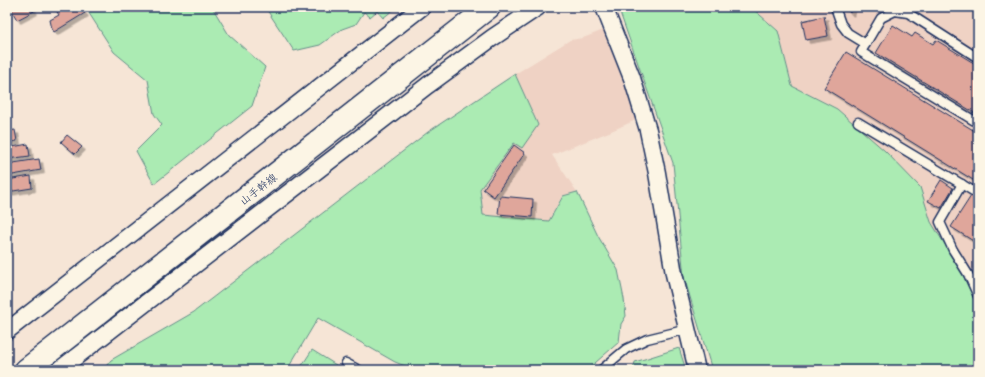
<svg xmlns="http://www.w3.org/2000/svg" width="985" height="377" font-family="'Shantell Sans','Klee One',sans-serif">
<defs>
<filter id="shadow"><feDropShadow dx="3.5" dy="3.5" stdDeviation="0" flood-color="#0004"/></filter>
</defs>
<rect width="100%" height="100%" fill="#f6e5d6"/>
<filter id="ink" filterUnits="userSpaceOnUse"><feTurbulence type="fractalNoise" baseFrequency=".025" numOctaves="2"/><feDisplacementMap in="SourceGraphic" scale="8" xChannelSelector="R" yChannelSelector="G"/><feConvolveMatrix kernelMatrix="1 2 1 2 8 2 1 2 1" color-interpolation-filters="sRGB"/></filter>
<g filter="url(#ink)">
<g fill="#efd2c4">
<path d="M751,7h227v300l-18,-38 -29,-47 -12,-35 -82,-78 -45,-23 -14,-55z"/>
<path d="M606,29l32,90 -29,13 -57,23 25,37 -15,4 -13,25 -66,-5 -3,-27 34,-46 24,-18 -23,-51 55,-34 13,-2z"/>
</g>
<g fill="#abebb3" stroke="#638d88">
<path d="M85,7h127l17,28 36,32 -13,39 -98,78 -18,-33 26,-26 -8,-11 -6,-34 -34,-28z"/>
<path d="M265,7h132l-14,11 -6,-7 -7,6 -6,-5 -8,12 -14,5 -22,16 -26,6z"/>
<path d="M618,7h133l27,24 14,55 45,23 48,42 35,36 11,35 29,47 18,38v63h-266l-28,-93 -11,-114z"/>
<path d="M515,74l23,51 -16,23 -8,-5 -34,46 3,26 66,6 14,-25 14,-4 21,44 20,34 6,29 2,17 -5,8 -2,18 -32,28h-172l-20,-8 -77,-44 -31,52h-184l8,-10 83,-48 234,-180z"/>
<path d="M679,348l7,22h-53l2,-8z"/>
<path d="M312,350l32,20h-45z"/>
</g>
<g fill="#dfa69b" stroke="#1b2f5e" filter="url(#shadow)">
<path d="M10,7h22l2,4 -17,9z"/>
<path d="M54,7h26l5,6 -31,19 -2,-3 -2,-9 9,-5z"/>
<path d="M844,7h9l-3,6z"/>
<path d="M824,16l4,20 -22,4 -4,-19z"/>
<path d="M893,25l19,12 3,-4 18,11 3,-4 41,25 -3,5 4,2v43l-102,-62z"/>
<path d="M846,52l132,81v50l-154,-95z"/>
<path d="M15,130l2,11 -10,2v-12z"/>
<path d="M67,135l15,12 -7,7 -14,-12z"/>
<path d="M28,144l2,12 -23,3v-11z"/>
<path d="M514,145l11,8 -31,44 -11,-8z"/>
<path d="M39,159l2,11 -34,6v-12z"/>
<path d="M31,176l1,12 -25,4v-12z"/>
<path d="M941,180l12,8 -12,20 -13,-7z"/>
<path d="M500,196l33,3 -1,18 -34,-3z"/>
<path d="M971,196l7,4v44l-27,-17z"/>
</g>
<g fill="none" stroke-linecap="round" stroke-linejoin="round">
<g stroke="#1b2f5e" stroke-width="11">
<g id="lane">
<path d="M835,7l6,17 7,9 18,11"/>
<path d="M978,58l-70,-45 -13,-2 -14,7 -20,34 117,71"/>
<path d="M858,122l120,72"/>
<path d="M962,184l-22,38 13,28 15,24 10,22"/>
<path d="M346,363l13,7"/>
<path d="M601,370l25,-21 21,-10 41,-10"/>
</g>
</g>
<g stroke="#1b2f5e" stroke-width="19">
<g id="street">
<path d="M604,7l28,71 16,52 9,43 17,101 23,96"/>
<path d="M7,331l415,-324"/>
<path d="M59,370l369,-285 64,-47 46,-31"/>
</g>
</g>
<g stroke="#1b2f5e" stroke-width="25">
<path id="primary" d="M26,370l463,-363"/>
</g>
<use href="#lane" stroke="#fcf5e5" stroke-width="8"/>
<use href="#street" stroke="#fcf5e5" stroke-width="16"/>
<use href="#primary" stroke="#fcf5e5" stroke-width="22"/>
</g>
</g>
<g text-anchor="middle" stroke-width="4" stroke-linejoin="round" paint-order="stroke">
<g font-size="11" fill="#1b2f5e" stroke="#fcf5e5">
<text transform="translate(258 189) rotate(-38)" y="4">山手幹線</text>
</g>
</g>
<rect width="985" height="377" fill="none" stroke="#fcf5e5" stroke-width="24"/>
<rect x="12" y="12" width="961" height="353" fill="none" stroke="#1b2f5e" stroke-width="1.5" filter="url(#ink)"/>
</svg>
